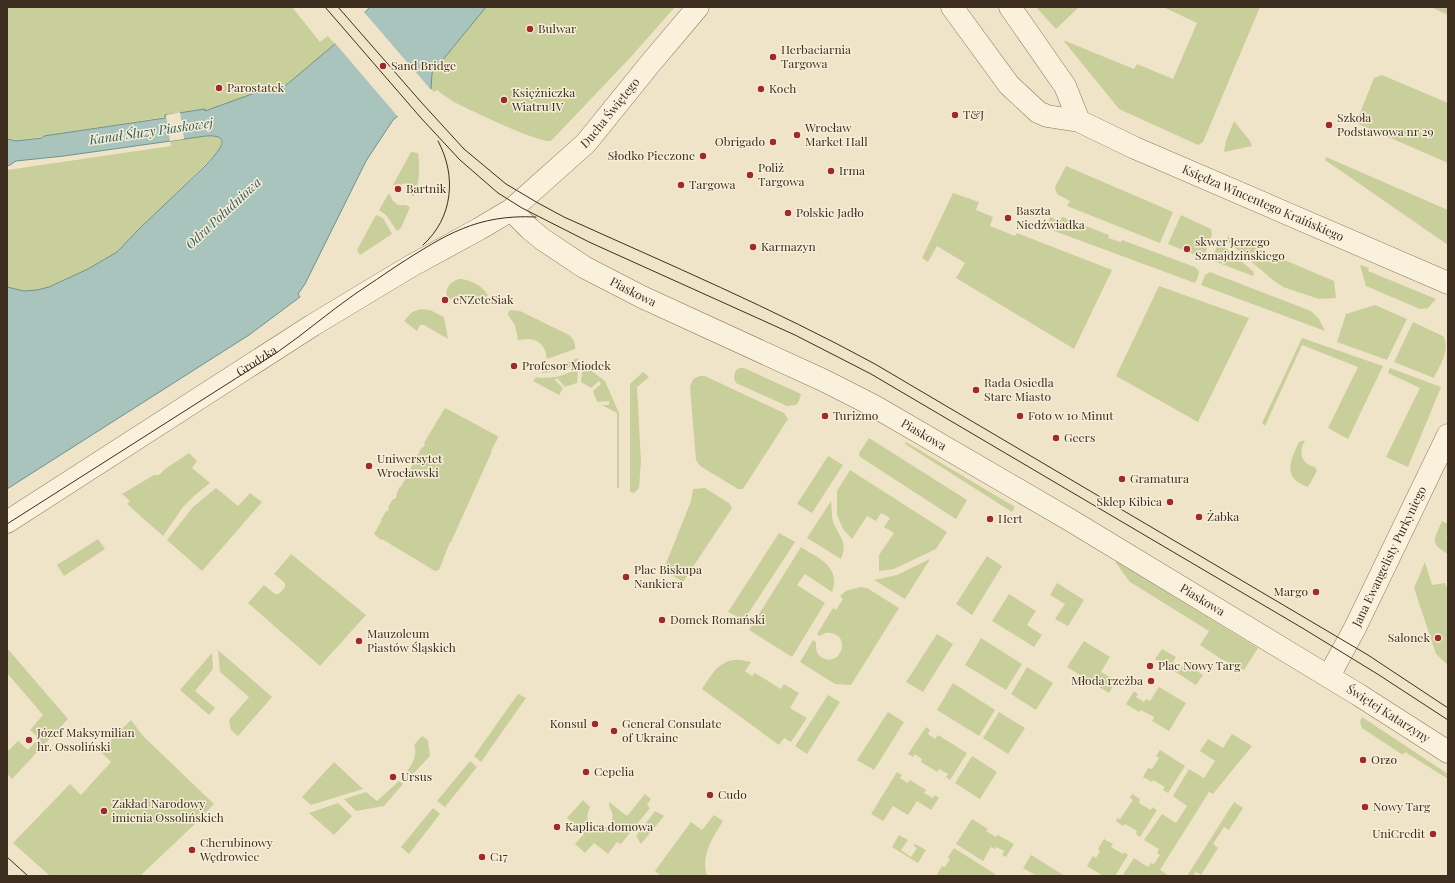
<svg xmlns="http://www.w3.org/2000/svg" width="1455" height="883" font-family="'Playfair Display',serif">
<rect width="100%" height="100%" fill="#f0e4c8"/>
<g fill="#c9cf9b">
<path d="M7,7h285l28,35 8,-6 7,8 -50,42 -4,1h-5l-71,24 -1,-2 -39,6v2l-149,24 -9,-2z"/>
<path d="M486,7h189l-46,52 -78,82c-13,2 -81,-31 -97,-39 -6,-4 -12,-8 -17,-12l-3,2 -3,-3 1,-16z"/>
<path d="M1036,7h43l-23,22z"/>
<path d="M1163,7h97l-57,135 -5,3 -79,-36 -56,-69 71,29 3,-5 36,15 24,-56z"/>
<path d="M1431,7h17v8z"/>
<path d="M1382,75l66,28v60l-92,-40 18,-45z"/>
<path d="M1234,121l16,20 2,5 -28,6 2,-11z"/>
<path d="M216,135c10,6 4,13 -1,20l-76,74 -22,23 -29,17 -39,18 -11,3 -14,1 -17,-4v-117l164,-24 -1,-5z"/>
<path d="M411,152l7,1c2,15 2,30 -5,44l-9,-14 -5,3 -6,-1z"/>
<path d="M1326,157l122,53v35l-123,-85z"/>
<path d="M1066,166l107,46 -13,31 -93,-37 3,-5 -13,-7 -2,-7z"/>
<path d="M389,193l4,8 5,4h8l4,2 -9,21 -4,3 -11,-16 -7,-5z"/>
<path d="M953,193l26,9 -3,8 17,7 -3,9 25,10 2,-3 95,37 -38,79 -118,-71 9,-15 -28,-17 -9,16 -6,-4z"/>
<path d="M376,215l7,3 9,16 -32,21 -3,-5z"/>
<path d="M1181,215l30,14 1,6 -9,23 -35,-14z"/>
<path d="M1050,217l10,4 2,-4 47,18 -1,3 13,4 1,-2 73,27 4,4 -1,6 -3,6 -149,-55z"/>
<path d="M1228,236l106,45 2,17 -17,1 -36,-12 -10,-7 -46,-39z"/>
<path d="M1220,243l34,29 -1,4 -42,-16 7,-16z"/>
<path d="M1360,265l9,3 -1,3 68,28 -8,9 -8,1 -54,-23z"/>
<path d="M1210,272l101,39 8,8 6,12 -124,-46 4,-10z"/>
<path d="M459,279c10,0 25,7 29,17l-4,2 -21,-3 -16,5c-3,-10 2,-18 12,-21z"/>
<path d="M1159,286l90,32 -51,104 -82,-46z"/>
<path d="M1375,305l32,14 -20,41 -50,-18 9,-28z"/>
<path d="M421,309l9,1 14,7 4,22 -24,-14h-4l-3,6 -13,-10 8,-9z"/>
<path d="M510,310l10,1 49,24c4,3 7,9 6,14l-28,10c-1,-11 -7,-20 -19,-20 -4,0 -6,1 -10,1l-3,-15 -7,-10v-2z"/>
<path d="M1413,322l30,14c8,13 -3,29 -9,42l-40,-16z"/>
<path d="M1302,338l81,28 -35,73 -20,-11 30,-61 -56,-22 -37,81 -3,-3z"/>
<path d="M579,358c-7,13 -25,14 -37,15v-2z"/>
<path d="M582,364l23,17 14,32v75h-2v-75l-15,-8h7v-4l-12,1 -4,-11 8,-7 -2,-3 -8,7 -10,-6 1,-10 -4,-1 -1,12 -12,4 -8,-9 -2,2 8,8 -4,7 -26,-14 3,-4c17,3 33,-2 46,-13z"/>
<path d="M740,368h4l57,26 -2,7 -3,4 -9,1 -51,-23c-3,-5 -2,-8 0,-13z"/>
<path d="M1390,368l51,19 -33,80 -22,-10 34,-69 -32,-15z"/>
<path d="M643,372l6,5 -12,10 4,74 -2,27 -5,5 -4,-1v-108z"/>
<path d="M701,376h4l79,37 4,6 -45,70h-5l-38,-23 -4,-6 -6,-73c2,-7 4,-10 11,-11z"/>
<path d="M445,408l34,18c7,4 11,6 19,10l-1,1 1,1 -7,13h1l-41,91h-1l-11,28 -4,1 -53,-32 -1,1 -7,-6 8,-14h-1l5,-9 1,1 2,-4 -1,-1 5,-8h2l2,-4h-1l4,-9 1,1 14,-27h1l2,-3 -1,-1 5,-9 1,1 2,-4 -1,-1z"/>
<path d="M869,438l98,62 -11,19 -96,-62 -1,-4z"/>
<path d="M1305,440c-6,11 -5,24 10,27l2,4 -9,16c-26,-9 -18,-26 -9,-45z"/>
<path d="M906,442l109,65 -3,5 -107,-68z"/>
<path d="M189,453l8,8 -5,7 18,15 -16,13 -11,11 -20,29 -36,-32 3,-3 -8,-7 32,-19h5l6,-6z"/>
<path d="M828,456l15,9 -31,48 -15,-9z"/>
<path d="M850,470l97,62 -11,17 -42,20 -15,2v-16l15,-22 -10,-6 6,-9 -9,-5 -5,8 -9,-5 -15,23 -9,-10 -6,-14v-24z"/>
<path d="M216,488l22,18 12,-13 12,9 -60,69 -35,-31 26,-33z"/>
<path d="M705,488l24,15 3,5 -49,74 -16,-10 -2,-6 26,-65 2,-12z"/>
<path d="M831,501c1,8 0,18 4,25 7,14 12,17 6,33l-34,-21z"/>
<path d="M1442,521l6,3v8l-2,6 2,2v14c-19,-11 -14,-14 -6,-33z"/>
<path d="M779,533l16,9 -51,78 -16,-8z"/>
<path d="M98,539l7,10 -41,27 -7,-11z"/>
<path d="M801,547c18,12 40,19 31,45l-27,-18 -8,11 28,18 -33,54 -43,-27z"/>
<path d="M291,554l75,61 -46,51 -72,-63 16,-18 11,9h4l6,-7v-4l-11,-9z"/>
<path d="M987,556l15,10 -30,49 -16,-11z"/>
<path d="M930,559l-25,40 -31,-19 23,-5z"/>
<path d="M1116,561l142,87 -14,22 -23,-11 -21,-14 9,-14 -79,-49 -14,-19z"/>
<path d="M1425,562l7,23 13,-2 3,8v74l-12,-11 -22,-66z"/>
<path d="M1057,583l27,17 -16,26 -13,-7 10,-15 -15,-9z"/>
<path d="M860,587l7,1 32,20 -48,77 -16,-1 -35,-22 13,-22 3,2c0,7 0,13 7,16 18,9 28,-22 8,-25 -4,-1 -7,0 -11,3l-3,-2 16,-26 3,2 7,-11 -3,-3 6,-5z"/>
<path d="M1009,594l27,17 -9,14 15,10 -8,12 -42,-26z"/>
<path d="M937,634l16,10 -30,48 -17,-10z"/>
<path d="M981,638l41,26 -16,26 -41,-25z"/>
<path d="M1084,641l26,16 -9,15 15,9 -7,12 -42,-26z"/>
<path d="M7,648l61,71 -56,60 -5,-5v-25l2,1 9,-9 10,9 11,-12 -9,-8 13,-15 -36,-42z"/>
<path d="M1162,649l14,8 -3,5 13,7 3,-3 14,9 -7,10 -41,-26z"/>
<path d="M218,650l54,47 -34,39 -7,-6 -2,-10 20,-23 -29,-25z"/>
<path d="M212,653l1,16 -18,22 20,17 -6,7 -29,-25z"/>
<path d="M733,660h8l10,2 -6,9 7,5 3,-3 26,16 3,-5 15,9 -9,15 17,10 -16,24 -7,-4 -5,7 -77,-56c9,-13 15,-26 31,-29z"/>
<path d="M1027,667l26,16 -17,27 -25,-16z"/>
<path d="M953,683l42,27 -16,26 -42,-26z"/>
<path d="M1159,687l27,16 -17,28 -17,-10 2,-4 -13,-7 -2,2 -13,-8 8,-13 4,3 -2,3 8,5 2,-3 4,2z"/>
<path d="M518,694l8,4 -45,64 -7,-6z"/>
<path d="M828,695l12,7 -33,52 -12,-8z"/>
<path d="M888,712l16,10 -30,48 -17,-10z"/>
<path d="M999,712l26,16 -17,26 -25,-16z"/>
<path d="M1362,717l86,57v5l-43,-27 -2,3 -41,-27 -2,-6z"/>
<path d="M131,720l13,17 70,67 -17,18 -57,54h-90l-37,-33 57,-59 11,11 30,-33 -11,-11z"/>
<path d="M926,727l4,3 -2,4 7,5 3,-4 29,18 -17,27 -4,-3 2,-3 -9,-5 -2,3 -16,-10 1,-3 -7,-5 -2,3 -5,-3z"/>
<path d="M1232,734l20,12 -39,48 -4,-2 -49,78 9,6h-47l12,-18 14,9 3,-4 3,1 6,-9 -3,-2 2,-4 -15,-9 18,-26 14,9 11,-17 -14,-10 16,-27 15,9 11,-17 -15,-10 8,-12 15,9z"/>
<path d="M422,736l6,4 2,16 -21,22 -4,-4c7,-9 13,-19 9,-29z"/>
<path d="M1160,750l25,16 -17,27 -5,-3 2,-3 -12,-7 -1,2 -9,-5 5,-9 4,1 7,-11 -3,-2z"/>
<path d="M972,756l25,16 -17,27 -25,-16z"/>
<path d="M470,761l7,6 -32,40 -8,-6z"/>
<path d="M334,762l29,27 -52,16 -9,-8z"/>
<path d="M897,772l5,3 -2,3 8,5 2,-3 16,10 -2,3 9,5 2,-3 4,3 -8,12 -14,-9 -9,14 -15,-9 -10,15 -12,-7z"/>
<path d="M399,781l4,3 -19,22 -28,5 -12,-12 22,-7 11,9z"/>
<path d="M645,794l6,5 -4,6 3,3 -29,36 -4,-2 -9,12 -14,-11 -9,10 -10,-9 9,-10 -17,-16 16,-18 7,7 -3,9c2,12 19,18 25,4 3,-7 -4,-12 -3,-18l18,14z"/>
<path d="M1132,794l8,5 -1,4 12,7 1,-3 5,3 -17,27 -4,-3 1,-3 -12,-7 -2,2 -7,-5 1,-3 3,1 13,-19 -3,-2z"/>
<path d="M1234,802l9,6 -14,22 -5,-3 -11,17 5,4 -17,27 -5,-3 -3,4h-6z"/>
<path d="M338,803l14,13 -18,19 -25,-22z"/>
<path d="M433,808l7,6 -31,40 -8,-7z"/>
<path d="M655,811l9,5 -23,28 -5,-8z"/>
<path d="M714,815l9,6c-11,18 -22,33 -16,55h-46l-6,-5 36,-49 11,8z"/>
<path d="M972,819l16,10 -2,2 10,6 2,-2 16,9 -8,13 -4,-2 2,-4 -8,-4 -1,2 -4,-2 -8,14 -27,-17z"/>
<path d="M899,835l9,5 -7,10 10,7 6,-9 -4,-3 2,-1 11,6 -8,13 -26,-16z"/>
<path d="M1104,839l9,5 -2,3 12,7 1,-2 4,3 -13,21h-12l-16,-10 6,-10 3,2 4,-7 -2,-2z"/>
<path d="M954,848l41,26 -2,2h-54l-2,-2 5,-8 3,1 5,-8 -2,-2z"/>
<path d="M1031,855l34,21h-28l-14,-8z"/>
</g>
<path fill="#a9c4bc" stroke="#6f938a" d="M370,7h116l-54,66 -1,16 -38,31 -27,41 -61,123 -7,10 2,3 -51,38 -242,154v-202l17,4 13,-1 12,-3 39,-18 29,-17 22,-23 66,-63c10,-11 32,-32 1,-30l-142,20 -48,5 -6,4 -3,1v-27l9,2 26,-3 2,-2 121,-18v-3l40,-6v2l69,-25 4,1 7,-1 50,-42z"/>
<g fill="#f0e4c8">
<path d="M363,11l69,80 -33,27 -65,-76z"/>
<path d="M180,112l4,27 -14,2 -4,-26z"/>
</g>
<g fill="none" stroke-linecap="round" stroke-linejoin="round">
<g stroke="#8d765c" stroke-width="23">
<g id="minor">
<path id="s1" d="M952,7l57,78 29,27 9,4 32,5 56,27 313,135"/>
<path d="M1010,7l55,79 14,35"/>
<path id="s2" d="M511,210l19,19 12,10 42,28 58,30 183,84 49,25 196,114 289,175 89,57"/>
<path id="s3" d="M7,522l306,-197 98,-59 68,-37 32,-19 75,-67 63,-78 49,-58"/>
<path id="s4" d="M1329,676l26,-48 93,-193"/>
</g>
</g>
<use href="#minor" stroke="#faf1dc" stroke-width="22"/>
<g stroke="#3d2e20" stroke-width="1">
<path d="M325,7l96,111 39,42 38,33 24,15 67,34 206,93 76,39 433,255 75,46 69,45"/>
<path d="M338,7l83,95 43,47 42,35 32,19 26,14c104,47 210,92 311,147l493,291 80,53"/>
<path d="M423,245c30,-27 34,-69 15,-104"/>
<path d="M7,524l272,-173c26,-18 50,-39 76,-57 14,-10 29,-19 43,-29 47,-30 79,-51 138,-48"/>
<path d="M7,857l21,19"/>
</g>
</g>
<g fill="#9e2a2b" stroke="#f7eed8" stroke-width="1.5">
<circle cx="530" cy="29" r="4"/>
<circle cx="773" cy="57" r="4"/>
<circle cx="383" cy="66" r="4"/>
<circle cx="219" cy="88" r="4"/>
<circle cx="761" cy="89" r="4"/>
<circle cx="504" cy="100" r="4"/>
<circle cx="955" cy="115" r="4"/>
<circle cx="1329" cy="125" r="4"/>
<circle cx="797" cy="135" r="4"/>
<circle cx="773" cy="142" r="4"/>
<circle cx="703" cy="156" r="4"/>
<circle cx="831" cy="171" r="4"/>
<circle cx="750" cy="175" r="4"/>
<circle cx="681" cy="185" r="4"/>
<circle cx="398" cy="189" r="4"/>
<circle cx="788" cy="213" r="4"/>
<circle cx="1008" cy="218" r="4"/>
<circle cx="753" cy="247" r="4"/>
<circle cx="1187" cy="249" r="4"/>
<circle cx="445" cy="300" r="4"/>
<circle cx="514" cy="366" r="4"/>
<circle cx="976" cy="390" r="4"/>
<circle cx="825" cy="416" r="4"/>
<circle cx="1020" cy="416" r="4"/>
<circle cx="1056" cy="438" r="4"/>
<circle cx="369" cy="466" r="4"/>
<circle cx="1122" cy="479" r="4"/>
<circle cx="1170" cy="502" r="4"/>
<circle cx="1199" cy="517" r="4"/>
<circle cx="990" cy="519" r="4"/>
<circle cx="626" cy="577" r="4"/>
<circle cx="1316" cy="592" r="4"/>
<circle cx="662" cy="620" r="4"/>
<circle cx="1438" cy="638" r="4"/>
<circle cx="359" cy="641" r="4"/>
<circle cx="1150" cy="666" r="4"/>
<circle cx="1151" cy="681" r="4"/>
<circle cx="595" cy="724" r="4"/>
<circle cx="614" cy="731" r="4"/>
<circle cx="29" cy="740" r="4"/>
<circle cx="1363" cy="760" r="4"/>
<circle cx="586" cy="772" r="4"/>
<circle cx="393" cy="777" r="4"/>
<circle cx="710" cy="795" r="4"/>
<circle cx="1365" cy="807" r="4"/>
<circle cx="104" cy="811" r="4"/>
<circle cx="557" cy="827" r="4"/>
<circle cx="1433" cy="834" r="4"/>
<circle cx="192" cy="850" r="4"/>
<circle cx="482" cy="857" r="4"/>
</g>
<g text-anchor="middle" stroke-width="3" stroke-linejoin="round" paint-order="stroke">
<g font-size="12" fill="#3d2e20" stroke="#f7eed8" text-anchor="start">
<text x="538" y="33">Bulwar</text>
<text x="781" y="54">Herbaciarnia<tspan x="781" dy="14">Targowa</tspan></text>
<text x="391" y="70">Sand Bridge</text>
<text x="227" y="92">Parostatek</text>
<text x="769" y="93">Koch</text>
<text x="512" y="97">Księżniczka<tspan x="512" dy="14">Wiatru IV</tspan></text>
<text x="963" y="119">T&amp;J</text>
<text x="1337" y="122">Szkoła<tspan x="1337" dy="14">Podstawowa nr 29</tspan></text>
<text x="805" y="132">Wrocław<tspan x="805" dy="14">Market Hall</tspan></text>
<text x="765" y="146" text-anchor="end">Obrigado</text>
<text x="695" y="160" text-anchor="end">Słodko Pieczone</text>
<text x="758" y="172">Poliż<tspan x="758" dy="14">Targowa</tspan></text>
<text x="839" y="175">Irma</text>
<text x="689" y="189">Targowa</text>
<text x="406" y="193">Bartnik</text>
<text x="1016" y="215">Baszta<tspan x="1016" dy="14">Niedźwiadka</tspan></text>
<text x="796" y="217">Polskie Jadło</text>
<text x="1195" y="246">skwer Jerzego<tspan x="1195" dy="14">Szmajdzińskiego</tspan></text>
<text x="761" y="251">Karmazyn</text>
<text x="453" y="304">eNZeteSiak</text>
<text x="522" y="370">Profesor Miodek</text>
<text x="984" y="387">Rada Osiedla<tspan x="984" dy="14">Stare Miasto</tspan></text>
<text x="833" y="420">Turizmo</text>
<text x="1028" y="420">Foto w 10 Minut</text>
<text x="1064" y="442">Geers</text>
<text x="377" y="463">Uniwersytet<tspan x="377" dy="14">Wrocławski</tspan></text>
<text x="1130" y="483">Gramatura</text>
<text x="1162" y="506" text-anchor="end">Sklep Kibica</text>
<text x="1207" y="521">Żabka</text>
<text x="998" y="523">Hert</text>
<text x="634" y="574">Plac Biskupa<tspan x="634" dy="14">Nankiera</tspan></text>
<text x="1308" y="596" text-anchor="end">Margo</text>
<text x="670" y="624">Domek Romański</text>
<text x="367" y="638">Mauzoleum<tspan x="367" dy="14">Piastów Śląskich</tspan></text>
<text x="1430" y="642" text-anchor="end">Salonek</text>
<text x="1158" y="670">Plac Nowy Targ</text>
<text x="1143" y="685" text-anchor="end">Młoda rzeżba</text>
<text x="587" y="728" text-anchor="end">Konsul</text>
<text x="622" y="728">General Consulate<tspan x="622" dy="14">of Ukraine</tspan></text>
<text x="37" y="737">Józef Maksymilian<tspan x="37" dy="14">hr. Ossoliński</tspan></text>
<text x="1371" y="764">Orƶo</text>
<text x="594" y="776">Cepelia</text>
<text x="401" y="781">Ursus</text>
<text x="718" y="799">Cudo</text>
<text x="112" y="808">Zakład Narodowy<tspan x="112" dy="14">imienia Ossolińskich</tspan></text>
<text x="1373" y="811">Nowy Targ</text>
<text x="565" y="831">Kaplica domowa</text>
<text x="1425" y="838" text-anchor="end">UniCredit</text>
<text x="200" y="847">Cherubinowy<tspan x="200" dy="14">Wędrowiec</tspan></text>
<text x="490" y="861">C17</text>
</g>
<g font-size="12" fill="#3d2e20" stroke="#f7eed8">
<text dy="4" stroke="none"><textPath href="#s3" startOffset="732">Ducha Świętego</textPath></text>
<text dy="4" stroke="none"><textPath href="#s1" startOffset="380">Księdza Wincentego Kraińskiego</textPath></text>
<text dy="4" stroke="none"><textPath href="#s2" startOffset="148">Piaskowa</textPath></text>
<text dy="4" stroke="none"><textPath href="#s3" startOffset="297">Grodzka</textPath></text>
<text dy="4" stroke="none"><textPath href="#s2" startOffset="472">Piaskowa</textPath></text>
<text dy="4" stroke="none"><textPath href="#s4" startOffset="134">Jana Ewangelisty Purkyniego</textPath></text>
<text dy="4" stroke="none"><textPath href="#s2" startOffset="796">Piaskowa</textPath></text>
<text dy="4" stroke="none"><textPath href="#s2" startOffset="1014">Świętej Katarzyny</textPath></text>
</g>
<g font-size="13" font-style="italic" fill="#2f5d5a" stroke="#f7eed8">
<text transform="translate(151 131) rotate(-8)" y="5">Kanał Śluzy Piaskowej</text>
<text transform="translate(223 213) rotate(-43)" y="5">Odra Południowa</text>
</g>
</g>
<rect width="1455" height="883" fill="none" stroke="#3d2e20" stroke-width="16"/>
</svg>
